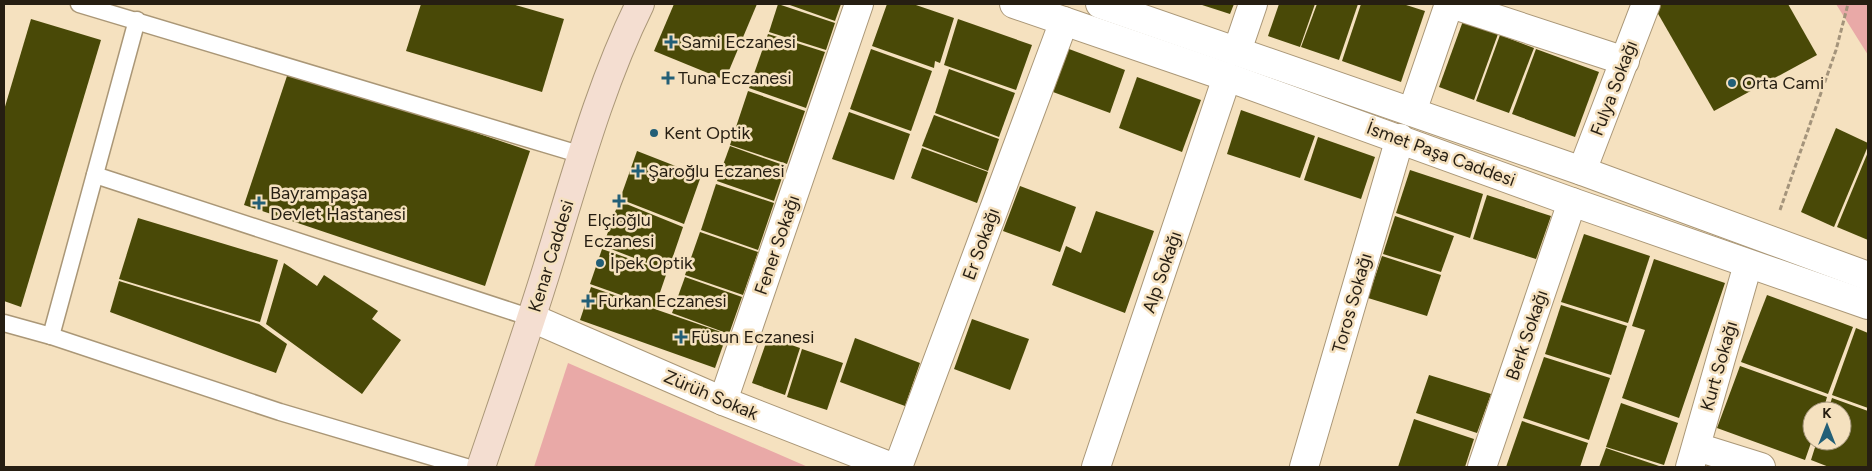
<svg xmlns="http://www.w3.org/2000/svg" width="1872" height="471" font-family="Figtree,sans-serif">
<rect width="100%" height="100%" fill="#f5e1bf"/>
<g fill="#e9a9a7">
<path d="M1836,4h32v51z"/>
<path d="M568,363l240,104h-274z"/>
</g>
<g fill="#494907">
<path d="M421,4h91l52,15 -22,73 -136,-41z"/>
<path d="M674,4h83l-32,76 -71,-29z"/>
<path d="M778,4l57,19 -9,27 -57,-18z"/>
<path d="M787,4h54l-6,17z"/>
<path d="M887,4h26l41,14 -14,45 -5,-2 -1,7 -62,-22z"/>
<path d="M1199,4h35l-4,10z"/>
<path d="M1279,4h36l-15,43 -32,-11z"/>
<path d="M1317,4h41l-19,56 -38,-13z"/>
<path d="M1361,4h42l22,7 -24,71 -59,-21z"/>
<path d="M1655,4h133l29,51 -103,56 -61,-106z"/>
<path d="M31,19l70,21 -80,267 -17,-6v-191z"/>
<path d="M958,19l74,26 -16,45 -72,-25z"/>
<path d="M1463,21l35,13 -24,66 -35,-13z"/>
<path d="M768,34l57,18 -19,56 -57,-20z"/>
<path d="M1500,35l34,13 -25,65 -33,-12z"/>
<path d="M871,49l61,22 -21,60 -61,-22z"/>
<path d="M1069,49l56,21 -15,43 -57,-21z"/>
<path d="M1536,49l63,23 -24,65 -63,-23z"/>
<path d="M949,69l66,24 -16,44 -64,-24z"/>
<path d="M289,70l241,81 -45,135 -241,-81z"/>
<path d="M1137,77l64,23 -19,52 -63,-24z"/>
<path d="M748,91l57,20 -18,53 -57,-19z"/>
<path d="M1241,110l74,26 -15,42 -73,-24z"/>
<path d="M849,112l61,22 -16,46 -62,-21z"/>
<path d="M934,115l65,24 -11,32 -66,-25z"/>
<path d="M1836,128l32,15v3l-34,81 -33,-15z"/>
<path d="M1318,137l57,20 -14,42 -57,-19z"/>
<path d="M730,146l56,20 -12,35 -57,-20z"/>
<path d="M922,148l66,24 -11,31 -66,-25z"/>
<path d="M637,151l64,25 -17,48 -64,-25z"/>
<path d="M1868,152v88l-31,-13z"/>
<path d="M1410,170l73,24 -13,44 -74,-25z"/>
<path d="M716,184l58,19 -16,47 -57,-20z"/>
<path d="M1020,186l56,21 -16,45 -57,-21z"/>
<path d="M1487,195l64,21 -15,43 -63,-20z"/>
<path d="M619,201l64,26 -15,44 -65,-25z"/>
<path d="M1096,211l58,20 -29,82 -73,-28 14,-39 15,7z"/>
<path d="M1395,216l59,20 -13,36 -58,-18z"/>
<path d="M138,218l140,42 -18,62 -141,-43z"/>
<path d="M700,232l58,20 -15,43 -58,-20z"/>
<path d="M1584,234l66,22 -22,67 -67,-21z"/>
<path d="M602,249l65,23 -12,35 -65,-23z"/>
<path d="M1382,256l59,19 -14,41 -59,-18z"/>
<path d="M1654,259l71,24 -46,135 -57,-20 23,-68 -13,-4z"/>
<path d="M284,263l33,23 7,-11 54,36 -6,8 29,21 -39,54 -96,-70z"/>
<path d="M685,277l57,20 -13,37 -57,-21z"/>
<path d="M119,281l140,43 28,20 -11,29 -166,-61z"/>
<path d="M591,287l136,47 -12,34 -135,-48z"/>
<path d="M1767,295l86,32 -25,67 -87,-32z"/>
<path d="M1561,305l66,21 -16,49 -66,-21z"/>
<path d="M972,319l57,20 -19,51 -56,-21z"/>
<path d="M1856,328l12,5v75l-36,-13z"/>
<path d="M768,337l32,11 -15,47 -33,-12z"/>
<path d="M855,338l65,25 -15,43 -65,-24z"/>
<path d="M802,349l41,14 -16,47 -40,-13z"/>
<path d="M1544,357l66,21 -21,62 -66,-22z"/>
<path d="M1740,366l87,31 -4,14h-11v29l-7,20 -88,-32z"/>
<path d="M1429,375l62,19 -14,39 -61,-20z"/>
<path d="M1832,398l36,13v56h-39l-18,-7 6,-19h25v-30h-14z"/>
<path d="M1621,403l57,20 -14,42 -58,-18z"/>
<path d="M1414,419l60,20 -9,28h-67z"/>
<path d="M1522,421l66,22 -8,24h-74z"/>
<path d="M1606,448l56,19h-63z"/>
</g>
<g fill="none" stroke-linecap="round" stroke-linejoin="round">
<g stroke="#aa9777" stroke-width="19">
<g id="service">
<path d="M79,4l503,151"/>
<path d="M95,175l437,143"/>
<path d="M4,323l47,13 229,76 186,55"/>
<path d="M51,336l86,-316"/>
</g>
</g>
<g stroke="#aa9777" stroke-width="30">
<g id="minor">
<path d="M1451,4l174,57"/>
<path d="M1237,51l16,-47"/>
<path d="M1412,112l37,-108"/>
<path d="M1582,171l64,-167"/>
<path d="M532,318l191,83 169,66"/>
<path d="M723,401l136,-397"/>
<path d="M1697,447l64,20"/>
<path d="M898,467l166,-446"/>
<path d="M1096,467l131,-390"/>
<path d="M1304,467l96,-329"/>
<path d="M1482,467l90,-265"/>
<path d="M1690,467l58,-203"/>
</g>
</g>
<g stroke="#aa9777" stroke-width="30">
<g id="tertiary">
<path d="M1014,4l213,73 345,125 296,103"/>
<path d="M1100,4l482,167 286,105"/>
</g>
</g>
<g stroke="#aa9777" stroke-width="30">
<path id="secondary" d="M481,467c23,-68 47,-136 68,-205 27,-87 51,-177 91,-258"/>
</g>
<path stroke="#a4947b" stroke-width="3" stroke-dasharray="5 2.5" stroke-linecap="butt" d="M1780,210l56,-160 12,-46"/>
<use href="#service" stroke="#fff" stroke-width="16"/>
<use href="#minor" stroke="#fff" stroke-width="28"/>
<use href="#tertiary" stroke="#fff" stroke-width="28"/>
<use href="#secondary" stroke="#f4ded1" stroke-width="28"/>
</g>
<g fill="#235f77" stroke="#f5e1bf" stroke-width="2">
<path d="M668.5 34.5h5v5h5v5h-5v5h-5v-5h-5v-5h5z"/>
<path d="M665.5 70.5h5v5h5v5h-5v5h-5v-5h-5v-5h5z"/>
<circle cx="1732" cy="83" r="5"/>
<circle cx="654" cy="133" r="5"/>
<path d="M635.5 163.5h5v5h5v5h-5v5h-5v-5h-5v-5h5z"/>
<path d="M616.5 193.5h5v5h5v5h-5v5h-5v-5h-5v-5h5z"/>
<path d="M256.5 195.5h5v5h5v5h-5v5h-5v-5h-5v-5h5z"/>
<circle cx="600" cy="263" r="5"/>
<path d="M585.5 293.5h5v5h5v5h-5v5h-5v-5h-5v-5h5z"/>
<path d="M678.5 329.5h5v5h5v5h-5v5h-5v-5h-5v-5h5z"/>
</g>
<g text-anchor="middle" stroke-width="5" stroke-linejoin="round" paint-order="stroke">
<g font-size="18" fill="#261e12" stroke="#f5e1bf" text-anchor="start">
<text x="681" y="48">Sami Eczanesi</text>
<text x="678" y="84">Tuna Eczanesi</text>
<text x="1742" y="89">Orta Cami</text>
<text x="664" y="139">Kent Optik</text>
<text x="648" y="177">Şaroğlu Eczanesi</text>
<text x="270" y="199">Bayrampaşa<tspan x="270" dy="21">Devlet Hastanesi</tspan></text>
<text x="619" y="226" text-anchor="middle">Elçioğlu<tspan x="619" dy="21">Eczanesi</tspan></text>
<text x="610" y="269">İpek Optik</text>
<text x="598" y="307">Furkan Eczanesi</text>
<text x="691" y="343">Füsun Eczanesi</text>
</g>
<g font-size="18" fill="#261e12" stroke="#f5e1bf">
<text transform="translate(1614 88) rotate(-69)" y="6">Fulya Sokağı</text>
<text transform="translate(1441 154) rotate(20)" y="6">İsmet Paşa Caddesi</text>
<text transform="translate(981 244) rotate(-70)" y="6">Er Sokağı</text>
<text transform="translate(777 245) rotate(-71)" y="6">Fener Sokağı</text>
<text transform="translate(551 256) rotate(-73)" y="6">Kenar Caddesi</text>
<text transform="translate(1162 272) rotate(-71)" y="6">Alp Sokağı</text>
<text transform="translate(1352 303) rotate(-74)" y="6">Toros Sokağı</text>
<text transform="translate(1527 335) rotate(-71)" y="6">Berk Sokağı</text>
<text transform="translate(1719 366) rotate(-74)" y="6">Kurt Sokağı</text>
<text transform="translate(711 395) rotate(23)" y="6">Zürüh Sokak</text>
</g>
</g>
<rect width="1872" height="471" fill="none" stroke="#261e12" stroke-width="10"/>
<g transform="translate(1827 426)"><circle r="24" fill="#f5e1bf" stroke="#a2937a"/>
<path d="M0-4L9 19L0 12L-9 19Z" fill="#235f77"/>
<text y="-8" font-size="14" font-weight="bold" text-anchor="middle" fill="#261e12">K</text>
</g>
</svg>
